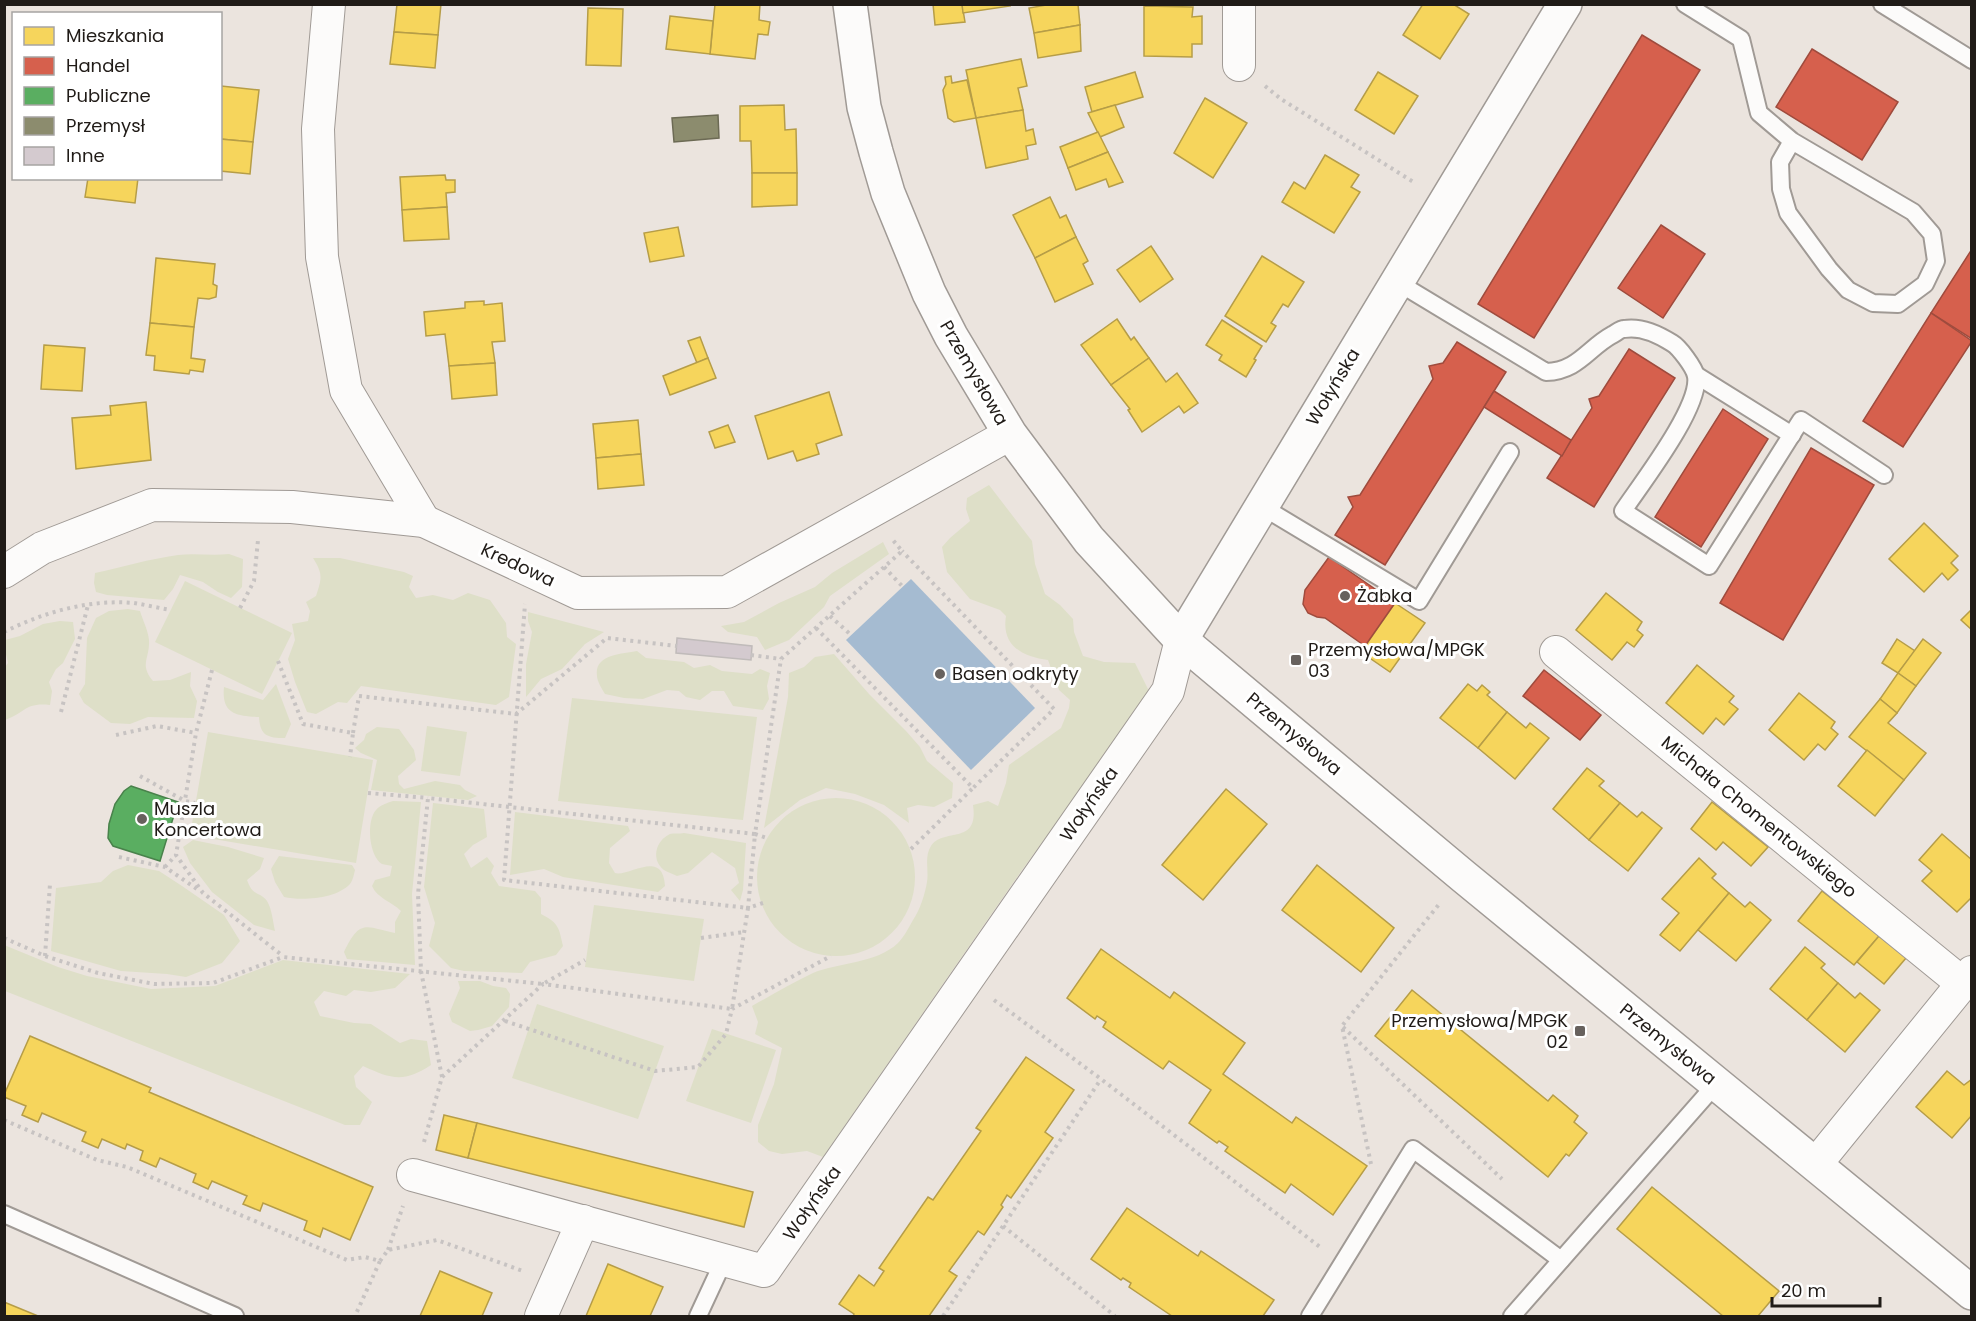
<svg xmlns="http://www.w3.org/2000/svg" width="1976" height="1321" font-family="Poppins,sans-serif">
<rect width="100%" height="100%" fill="#ebe4de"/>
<g fill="#dedfc8">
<path d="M989,485l43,56 3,23 10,30 15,11 13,14 1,13 9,24 21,6 31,1 16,32 -129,175 -199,287 -16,-6 -25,3 -13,-3 -11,-9v-17l16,-41 8,-36 -27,-14 3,-12 -6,-16c20,-11 40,-23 61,-33 26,-11 63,-9 85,-30 6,-6 11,-16 15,-23 7,-10 12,-26 14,-38 2,-12 -3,-25 4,-36 13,-19 48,0 42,-41l15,-4 10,5 8,-23 3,-18 52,-37 8,-20 1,-8 -11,-10 -11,-30c-25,-3 -47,-14 -42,-44l-6,-6 -30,-11 -23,-27 -5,-25 8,-9 20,-17 -4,-12 1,-11z"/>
<path d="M883,542l6,12 -59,42 -6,11 -35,33 -24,10 -8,-13 -29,-5 -7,-6 23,-4 35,-19 36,-16 17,-14z"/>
<path d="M229,554l14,5 -1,28 -11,11 -13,-6 -15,-10 -23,-7 -7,14 -9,11 -57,-5 -11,-3 -2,-9 1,-10c28,-6 54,-14 83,-18 17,-2 34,1 51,-1z"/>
<path d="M313,558h27l64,14 9,4 -4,11 7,11 17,-3 20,5 15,-7 22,7 16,23 1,14 9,7 -7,53 -13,8 -135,-19 -14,17 -9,-1 -22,12 -9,-2 -12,-30 -7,-23 7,-19 -3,-16 16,-3 2,-10 -4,-9 10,-6c6,-18 7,-22 -3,-38z"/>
<path d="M185,581l107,52 -30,61 -107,-52z"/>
<path d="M128,609l12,2c3,10 8,19 9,29 1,19 -10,24 4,41l17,-1 21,-8 -1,14 7,15 -3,17 -46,-1 -18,7 -19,-1 -27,-20 -5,-9 6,-10 2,-46 9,-20 13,-7z"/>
<path d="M528,612l76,20 -19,12 -23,25 -21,10 -15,18v-33l6,-32 -4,-11z"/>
<path d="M60,621l13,1 2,17 -12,24 -7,6 -7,13 3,9 -2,14c-25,-3 -25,8 -45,15v-53l3,-4 -3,-13v-10l15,-4 23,-12z"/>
<path d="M637,651l9,7 38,4 10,6 16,-3 12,6 30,3 8,-5 10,4 -3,13 2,13 -6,11 -30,-4 -9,-15h-12l-12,9 -14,-3 -7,-6 -12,-1 -24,9 -19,-1 -19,-4c-3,-5 -8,-13 -8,-18 -3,-22 25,-22 40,-25z"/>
<path d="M834,654l35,40 37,37 14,16 7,14 26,22 -1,15 -18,9 -16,-2 -11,3 2,15 -25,-18 -29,-11 -29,-6 -26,12 -36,28 24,-131 1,-24 15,-6 11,-10z"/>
<path d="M276,684l15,40 -6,14c-17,0 -25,-2 -26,-21 -21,-1 -38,-2 -35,-30l39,13z"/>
<path d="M572,698l185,19 -14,103 -185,-19z"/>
<path d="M427,726l40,6 -7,44 -39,-5z"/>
<path d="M377,727l22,2 15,21 2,10 -18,16 1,8 5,5 31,-8 25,4 5,5 12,6 -9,4 -97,-10 6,-30 -16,-7 -6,-5 9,-8 2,-6z"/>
<path d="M208,732l165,28 -17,103 -166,-28z"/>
<circle cx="836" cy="877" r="79"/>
<path d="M393,801l28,1 -9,92 3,71 -68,-6 -3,-7c16,-34 22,-25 51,-19v-11l6,-11c-9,-9 -24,-13 -29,-25l3,-6 15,-4 2,-10c-3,-1 -7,-1 -10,-2 -13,-8 -16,-43 -6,-54 4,-5 11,-7 17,-9z"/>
<path d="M433,803l51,6 3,28 -14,8 -9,9 7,14 16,-11 7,9 -3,7 8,13 36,5 6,7v16c18,9 18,14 22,32l-7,9 -26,7 -8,11 -58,-2 -13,-3 -22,-22 6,-23 -11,-36z"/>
<path d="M515,812l113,14 2,5 -20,17 -1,15 6,10c14,4 48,-25 50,13l-7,6 -95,-15 -19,-8 -34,6z"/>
<path d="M684,833l62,10 -3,47 -3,11 -9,-11 8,-7 -4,-15 -23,-16 -24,21 -11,3c-4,-2 -10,-4 -13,-6 -13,-10 -9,-29 6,-36 3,-1 10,0 14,-1z"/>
<path d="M193,840l35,7 36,11 -4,11 -13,11c6,17 12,11 20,21 5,8 6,21 8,30l-21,-6 -42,-33 -22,-29 -7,-16z"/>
<path d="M279,856l73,9 3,5c-1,4 -2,10 -5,14 -14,15 -48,17 -66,13l-9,-15 -4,-13z"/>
<path d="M128,865l31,6 23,15 42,29 16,26 -18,22 -36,14 -19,-3 -46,-3 -70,-20 5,-63 45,-6 12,-11z"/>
<path d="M594,905l110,14 -10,62 -109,-14z"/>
<path d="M4,945l54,22 29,9 64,13 64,-3 68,-26 127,14 -15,14 -24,4 -17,-2 -8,6 -22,-5 -10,11 6,14 34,7 17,1 29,19 11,-4 16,2 4,24c-27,18 -40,14 -68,1l-9,10 2,11 16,15 -12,23h-15l-340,-134z"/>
<path d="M458,981h22l13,5 13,2 4,6 -1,13 -17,19 -14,4 -8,1 -18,-9 -3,-8 11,-26z"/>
<path d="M537,1004l127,42 -26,73 -126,-41z"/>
<path d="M712,1029l64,21 -25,73 -65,-22z"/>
</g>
<path fill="#a5bbd1" d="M911,579l124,129 -64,62 -125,-130z"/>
<g fill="#f6d55c" stroke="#b69d47" stroke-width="1.5">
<path d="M397,4h44l-3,31 -44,-3z"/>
<path d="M715,4h45l-1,16 11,2 -2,13 -10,-1 -3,25 -45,-5z"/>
<path d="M933,4h29l3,18 -30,3z"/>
<path d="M962,4h47l1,2 -47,7z"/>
<path d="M1052,4h26l2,21 -46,8 -5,-25z"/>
<path d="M1423,4h30l16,10 -29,45 -37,-24z"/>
<path d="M1144,6l49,1 -1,10 10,-1v28h-10v13l-48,-1z"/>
<path d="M588,8l35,1 -2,57 -35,-1z"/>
<path d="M670,16l43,5 -3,33 -44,-5z"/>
<path d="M1080,25l1,26 -43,7 -4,-25z"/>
<path d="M394,32l44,3 -3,33 -45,-4z"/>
<path d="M1021,59l6,27 -9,2 5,22 -47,8 -10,-48z"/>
<path d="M1135,72l8,25 -51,15 -7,-25z"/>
<path d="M1378,72l40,24 -24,38 -39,-24z"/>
<path d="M951,76l1,7 15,-3 9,38 -22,4 -6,-4 -5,-28 3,-6 -1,-7z"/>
<path d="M221,86l38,4 -6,52 -33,-3z"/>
<path d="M1205,98l42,25 -34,55 -39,-25z"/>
<path d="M784,105l1,25 11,-1 1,44h-45l-1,-32h-11v-35z"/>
<path d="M1115,105l9,22 -24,10 -12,-24z"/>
<path d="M1023,110l3,21 7,-2 3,15 -10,2 2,13 -42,9 -10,-50z"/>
<path d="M1098,132l10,20 -40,16 -8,-21z"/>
<path d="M220,139l33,3 -3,32 -30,-3z"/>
<path d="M1108,152l15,30 -14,5 -3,-8 -30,11 -8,-22z"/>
<path d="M1325,155l34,20 -8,12 9,5 -26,41 -52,-31 12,-20 11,7z"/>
<path d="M752,173h45v32l-45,2z"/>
<path d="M445,175l1,5h9v12l-9,1 1,14 -45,3 -2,-33z"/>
<path d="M88,178h50l-3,25 -50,-6z"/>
<path d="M1050,197l10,21 6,-3 10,22 -41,21 -22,-43z"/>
<path d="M447,207l2,32 -45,2 -2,-31z"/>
<path d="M678,227l6,29 -34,6 -6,-29z"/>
<path d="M1076,237l12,24 -5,3 10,20 -38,18 -20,-44z"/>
<path d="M1151,246l22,33 -33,23 -23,-32z"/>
<path d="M1262,256l42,26 -16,25 -5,-3 -12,19 5,3 -10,16 -41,-26z"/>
<path d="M156,258l59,6 -2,20 4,2 -1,11 -7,2 -11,-1 -4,29 -44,-4z"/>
<path d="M484,301v4l18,-2 3,38 -13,1 3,21 -46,3 -4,-32 -19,2 -2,-24 41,-4v-6z"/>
<path d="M1117,319l14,21 3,-3 15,21 -38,27 -30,-40z"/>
<path d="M1222,320l40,26 -8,13 2,1 -10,17 -27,-17 3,-5 -16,-10z"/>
<path d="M150,323l44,4 -3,31 14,2 -2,12 -13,-2 -1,4 -35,-4 1,-14 -9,-1z"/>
<path d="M700,337l8,21 -11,5 -9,-22z"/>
<path d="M44,345l41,3 -3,43 -41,-2z"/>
<path d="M708,358l8,20 -46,17 -7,-19z"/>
<path d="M1149,358l17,24 11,-9 21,30 -14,10 -5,-7 -37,26 -14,-22 2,-1 -19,-24z"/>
<path d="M495,363l2,32 -45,4 -3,-33z"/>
<path d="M829,392l13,43 -26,9 3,10 -22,7 -4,-10 -25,8 -13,-43z"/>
<path d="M146,402l5,58 -75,9 -4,-51 39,-3 -1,-9z"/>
<path d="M638,420l3,34 -45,4 -3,-34z"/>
<path d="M728,425l7,17 -20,6 -6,-16z"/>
<path d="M641,454l3,31 -46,4 -2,-31z"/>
<path d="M1924,523l34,33 -7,7 7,7 -10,10 -6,-7 -18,19 -35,-33z"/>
<path d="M1606,593l36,29 -5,8 6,5 -9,12 -7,-5 -15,18 -36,-30z"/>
<path d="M1395,603l30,20 -35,49 -29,-20z"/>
<path d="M1972,609v21l-11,-10z"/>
<path d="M1897,639l18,12 -17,22 -16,-10z"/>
<path d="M1923,639l18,14 -25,33 -18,-13z"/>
<path d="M1697,665l37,31 -5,6 9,7 -14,16 -8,-7 -13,16 -37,-31z"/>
<path d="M1898,673l18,13 -19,27 -17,-14z"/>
<path d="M1468,684l9,7 5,-6 8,7 -3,3 20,17 -29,36 -38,-30z"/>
<path d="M1799,693l36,29 -4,6 7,6 -13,16 -7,-6 -14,16 -35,-30z"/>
<path d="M1880,699l17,14 -9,10 38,30 -22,27 -55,-43z"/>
<path d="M1507,712l19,16 4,-5 19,15 -34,41 -37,-31z"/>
<path d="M1867,750l37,30 -29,36 -37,-30z"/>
<path d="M1587,768l17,13 -5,5 21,17 -31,37 -36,-31z"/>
<path d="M1226,789l41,35 -64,76 -41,-35z"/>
<path d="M1712,802l56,45 -17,19 -28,-24 -7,8 -25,-21z"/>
<path d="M1620,803l17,14 5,-5 20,16 -34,43 -39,-31z"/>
<path d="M1942,834l30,26v37l-15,15 -35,-31 10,-10 -13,-11z"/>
<path d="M1699,858l17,16 -4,4 17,15 -49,58 -20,-16 19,-22 -17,-14z"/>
<path d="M1317,865l77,63 -33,44 -79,-62z"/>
<path d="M1822,891l57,45 -25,29 -56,-44z"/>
<path d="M1729,893l16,14 5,-5 21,18 -35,41 -38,-31z"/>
<path d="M1879,936l27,22 -22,26 -27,-22z"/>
<path d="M1805,947l20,17 -4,4 17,15 -31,37 -37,-31z"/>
<path d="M1101,949l69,49 4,-6 71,51 -22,31 69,49 4,-6 71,49 -34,49 -42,-31 -6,9 -60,-42 3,-4 -9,-6 -2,2 -28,-20 22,-33 -42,-29 -6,8 -60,-42 3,-5 -9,-6 -2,3 -28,-21z"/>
<path d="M1838,983l17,15 5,-5 20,17 -35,42 -38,-32z"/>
<path d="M1412,990l136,111 5,-6 25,21 -4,6 13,11 -18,23 -3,-2 -18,23 -173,-141z"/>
<path d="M30,1036l121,52 -2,4 224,95 -23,53 -27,-12 -3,9 -16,-7 3,-9 -44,-18 -3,8 -17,-7 4,-8 -35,-15 -4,8 -15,-7 3,-8 -36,-16 -4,9 -16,-7 3,-9 -16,-7 -2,5 -23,-10 -4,9 -16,-7 4,-9 -44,-19 -4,9 -16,-7 4,-9 -22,-9v-2z"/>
<path d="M1026,1057l48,33 -29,42 8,6 -42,60 -4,-3 -6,10 2,2 -19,28 -6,-4 -29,40 8,5 -28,40h-76l1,-2 -15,-10 20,-29 15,11 10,-15 -5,-3 49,-71 5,3 48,-69 -5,-3z"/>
<path d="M1947,1071l17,14 8,-6v36l-20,23 -36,-31z"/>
<path d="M444,1115l33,8 -9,35 -32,-8z"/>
<path d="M477,1123l276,69 -9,35 -276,-69z"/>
<path d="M1652,1187l127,104 -21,25h-35l-106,-87z"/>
<path d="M1127,1208l71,48 3,-5 73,49 -11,16h-91l-43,-29 2,-4 -8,-5 -2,2 -30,-21z"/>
<path d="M608,1264l55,23 -13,29h-64z"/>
<path d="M440,1271l52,22 -10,23h-62z"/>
<path d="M4,1302l34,14h-34z"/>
</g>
<g fill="#d6604d" stroke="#9f4b3d" stroke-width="1.5">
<path d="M1642,35l58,35 -166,268 -56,-34z"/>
<path d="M1812,49l86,53 -36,58 -86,-53z"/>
<path d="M1661,225l44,29 -42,64 -45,-30z"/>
<path d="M1972,249v90l-41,-26z"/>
<path d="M1931,313l41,28 -69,106 -40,-26z"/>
<path d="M1457,342l49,30 -121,193 -50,-30 18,-28 -5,-10 12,-2 73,-116 -4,-13 14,-3z"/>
<path d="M1629,349l46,29 -81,129 -47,-29 45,-70 -3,-9 10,-3z"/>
<path d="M1494,391l77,49 -9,16 -78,-49z"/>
<path d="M1723,409l45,30 -67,108 -46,-30z"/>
<path d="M1811,448l63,37 -91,155 -63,-37z"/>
<path d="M1329,557l66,46 -30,43 -40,-28 -8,-1 -9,-4 -5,-9 2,-14z"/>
<path d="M1544,670l57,45 -21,25 -57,-44z"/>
</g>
<path fill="#5aae61" stroke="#49824b" stroke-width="1.5" d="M131,786l47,16 -18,59 -47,-15 -5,-8 1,-14 6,-20 9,-13z"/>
<path fill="#8c8c6e" stroke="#6c6a54" stroke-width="1.5" d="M718,115l1,23 -45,4 -2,-24z"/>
<path fill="#d4cacf" stroke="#c0bbba" stroke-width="1.5" d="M677,638l75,8 -1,14 -75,-7z"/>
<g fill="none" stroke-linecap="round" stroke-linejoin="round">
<g stroke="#a09a95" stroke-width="20">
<g id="lane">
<path d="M1685,4l56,35 18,74 33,28 121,71 19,22 4,27 -11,23 -27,20 -25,-1 -25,-13 -19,-21 -41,-56 -7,-24 -1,-27 12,-21"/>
<path d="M1882,4l90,56"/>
<path d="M1397,282l149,90c32,-1 42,-24 66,-37 4,-2 8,-6 12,-6 17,-3 34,5 48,14 7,4 22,24 24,33 5,31 -55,108 -73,135l86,55 92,-146 83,55"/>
<path d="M1696,375l96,60"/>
<path d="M1261,506l158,95 91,-149"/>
<path d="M4,1214l231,102"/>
<path d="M698,1316l26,-56"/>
<path d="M1310,1316l103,-167 148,111"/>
<path d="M1512,1316l204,-232"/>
</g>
</g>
<g stroke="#a09a95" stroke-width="34">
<g id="street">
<path d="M329,4l-11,125 4,128 24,133 78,131"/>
<path d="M1239,65v-61"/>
<path d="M4,572l38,-24 110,-43 140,2 132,14 154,72 149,-1 283,-158"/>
<path d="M1556,652l406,331"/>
<path d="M1816,1164l156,-192"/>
<path d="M413,1175l351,96 404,-580 13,-51"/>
<path d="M541,1316l42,-95"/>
</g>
</g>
<g stroke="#a09a95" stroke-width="36">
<g id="secondary">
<path d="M850,4l14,103 12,45 12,41 41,100 22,43 59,98 79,106 92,100 282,236 509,417"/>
<path d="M1181,640l384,-636"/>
</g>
</g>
<g stroke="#c7c3c2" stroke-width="4" stroke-dasharray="3 4.5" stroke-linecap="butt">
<path d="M1265,86l16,13 134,84"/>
<path d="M884,567l19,20"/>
<path d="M240,608l14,-27 4,-41"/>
<path d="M830,616l21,19"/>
<path d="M816,628l157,160 81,-79 -152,-158"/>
<path d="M4,632c40,-20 86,-33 130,-29 12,2 25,5 37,7"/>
<path d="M751,655l30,4"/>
<path d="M278,661l25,63 50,9 -3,24"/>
<path d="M212,670l-16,63 -20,122 27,38 80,63"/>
<path d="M61,712l27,-107"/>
<path d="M353,733l6,-37 157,18 91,-76 70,8"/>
<path d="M116,735l41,-9 39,7"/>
<path d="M140,776l45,25 10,2"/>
<path d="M368,793l60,5"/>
<path d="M911,849l62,-61"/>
<path d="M119,857l46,10 35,24"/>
<path d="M165,867l11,-12"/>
<path d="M763,903l-15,5 7,-74 12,4"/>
<path d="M4,938l41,18 53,17 56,11 59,-1 70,-26 260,27 42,-24"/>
<path d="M701,938l43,-6"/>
<path d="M45,956l5,-72"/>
<path d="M994,1000l107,79 219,168"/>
<path d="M505,1021l150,50 43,-4 28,-33 6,-25 99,-53"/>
<path d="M1343,1027l159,152"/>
<path d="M442,1077l-21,-106 -3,-77 10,-96 327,36 26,-175 121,-108 -10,-12"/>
<path d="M4,1120l93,40 30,7 220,93 18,-3 15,4 -25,55"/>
<path d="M424,1142l18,-65 101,-93 189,25 16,-101 -244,-28 21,-276"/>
<path d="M1371,1164l-29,-138 98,-123"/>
<path d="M1003,1226l112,90"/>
<path d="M388,1250l15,-44"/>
<path d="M380,1261l8,-11 49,-10 86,31"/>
<path d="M943,1316l158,-237"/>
</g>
<use href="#lane" stroke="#fcfbfa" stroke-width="16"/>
<use href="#street" stroke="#fcfbfa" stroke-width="32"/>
<use href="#secondary" stroke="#fcfbfa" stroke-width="33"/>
</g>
<g fill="#67615d" stroke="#fff" stroke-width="2">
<circle cx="1345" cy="596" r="6"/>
<rect x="1290" y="654" width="12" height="12" rx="3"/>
<circle cx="940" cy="674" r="6"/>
<circle cx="142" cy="819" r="6"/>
<rect x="1574" y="1025" width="12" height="12" rx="3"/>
</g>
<g text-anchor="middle" stroke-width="6" stroke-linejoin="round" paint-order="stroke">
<g font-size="18" fill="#201b17" stroke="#fff">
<text transform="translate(974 373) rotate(60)" y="6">Przemysłowa</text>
<text transform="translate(1333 387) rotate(-59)" y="6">Wołyńska</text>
<text transform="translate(518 565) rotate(25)" y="6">Kredowa</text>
<text transform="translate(1294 734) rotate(40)" y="6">Przemysłowa</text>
<text transform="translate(1089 804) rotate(-55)" y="6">Wołyńska</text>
<text transform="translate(1759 817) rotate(39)" y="6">Michała Chomentowskiego</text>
<text transform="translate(1668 1044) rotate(39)" y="6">Przemysłowa</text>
<text transform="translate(812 1203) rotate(-55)" y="6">Wołyńska</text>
</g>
<g font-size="18" fill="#201b17" stroke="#fff" text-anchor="start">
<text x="1357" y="602">Żabka</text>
<text x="1308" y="656">Przemysłowa/MPGK<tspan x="1308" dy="21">03</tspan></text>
<text x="952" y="680">Basen odkryty</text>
<text x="154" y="815">Muszla<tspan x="154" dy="21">Koncertowa</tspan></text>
<text x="1568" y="1027" text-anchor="end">Przemysłowa/MPGK<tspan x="1568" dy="21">02</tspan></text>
</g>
</g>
<rect width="1976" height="1321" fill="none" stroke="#201b17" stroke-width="12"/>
<rect x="12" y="12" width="210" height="168" fill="#ffffff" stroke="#a6a4a2" stroke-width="1.5"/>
<rect x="24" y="27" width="30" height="18" fill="#f6d55c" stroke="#a6a4a2" stroke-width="1.5"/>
<text x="66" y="42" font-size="18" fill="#201b17">Mieszkania</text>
<rect x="24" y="57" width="30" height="18" fill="#d6604d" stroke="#a6a4a2" stroke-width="1.5"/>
<text x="66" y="72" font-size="18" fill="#201b17">Handel</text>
<rect x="24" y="87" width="30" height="18" fill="#5aae61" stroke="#a6a4a2" stroke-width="1.5"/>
<text x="66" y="102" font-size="18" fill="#201b17">Publiczne</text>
<rect x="24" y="117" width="30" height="18" fill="#8c8c6e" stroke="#a6a4a2" stroke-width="1.5"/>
<text x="66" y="132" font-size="18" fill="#201b17">Przemysł</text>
<rect x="24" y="147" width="30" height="18" fill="#d4cacf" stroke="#a6a4a2" stroke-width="1.5"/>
<text x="66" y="162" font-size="18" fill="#201b17">Inne</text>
<path d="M1772 1297v9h108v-9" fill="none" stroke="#201b17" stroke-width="3"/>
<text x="1781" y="1297" font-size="18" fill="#201b17" stroke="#ffffff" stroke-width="4.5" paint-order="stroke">20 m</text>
</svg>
